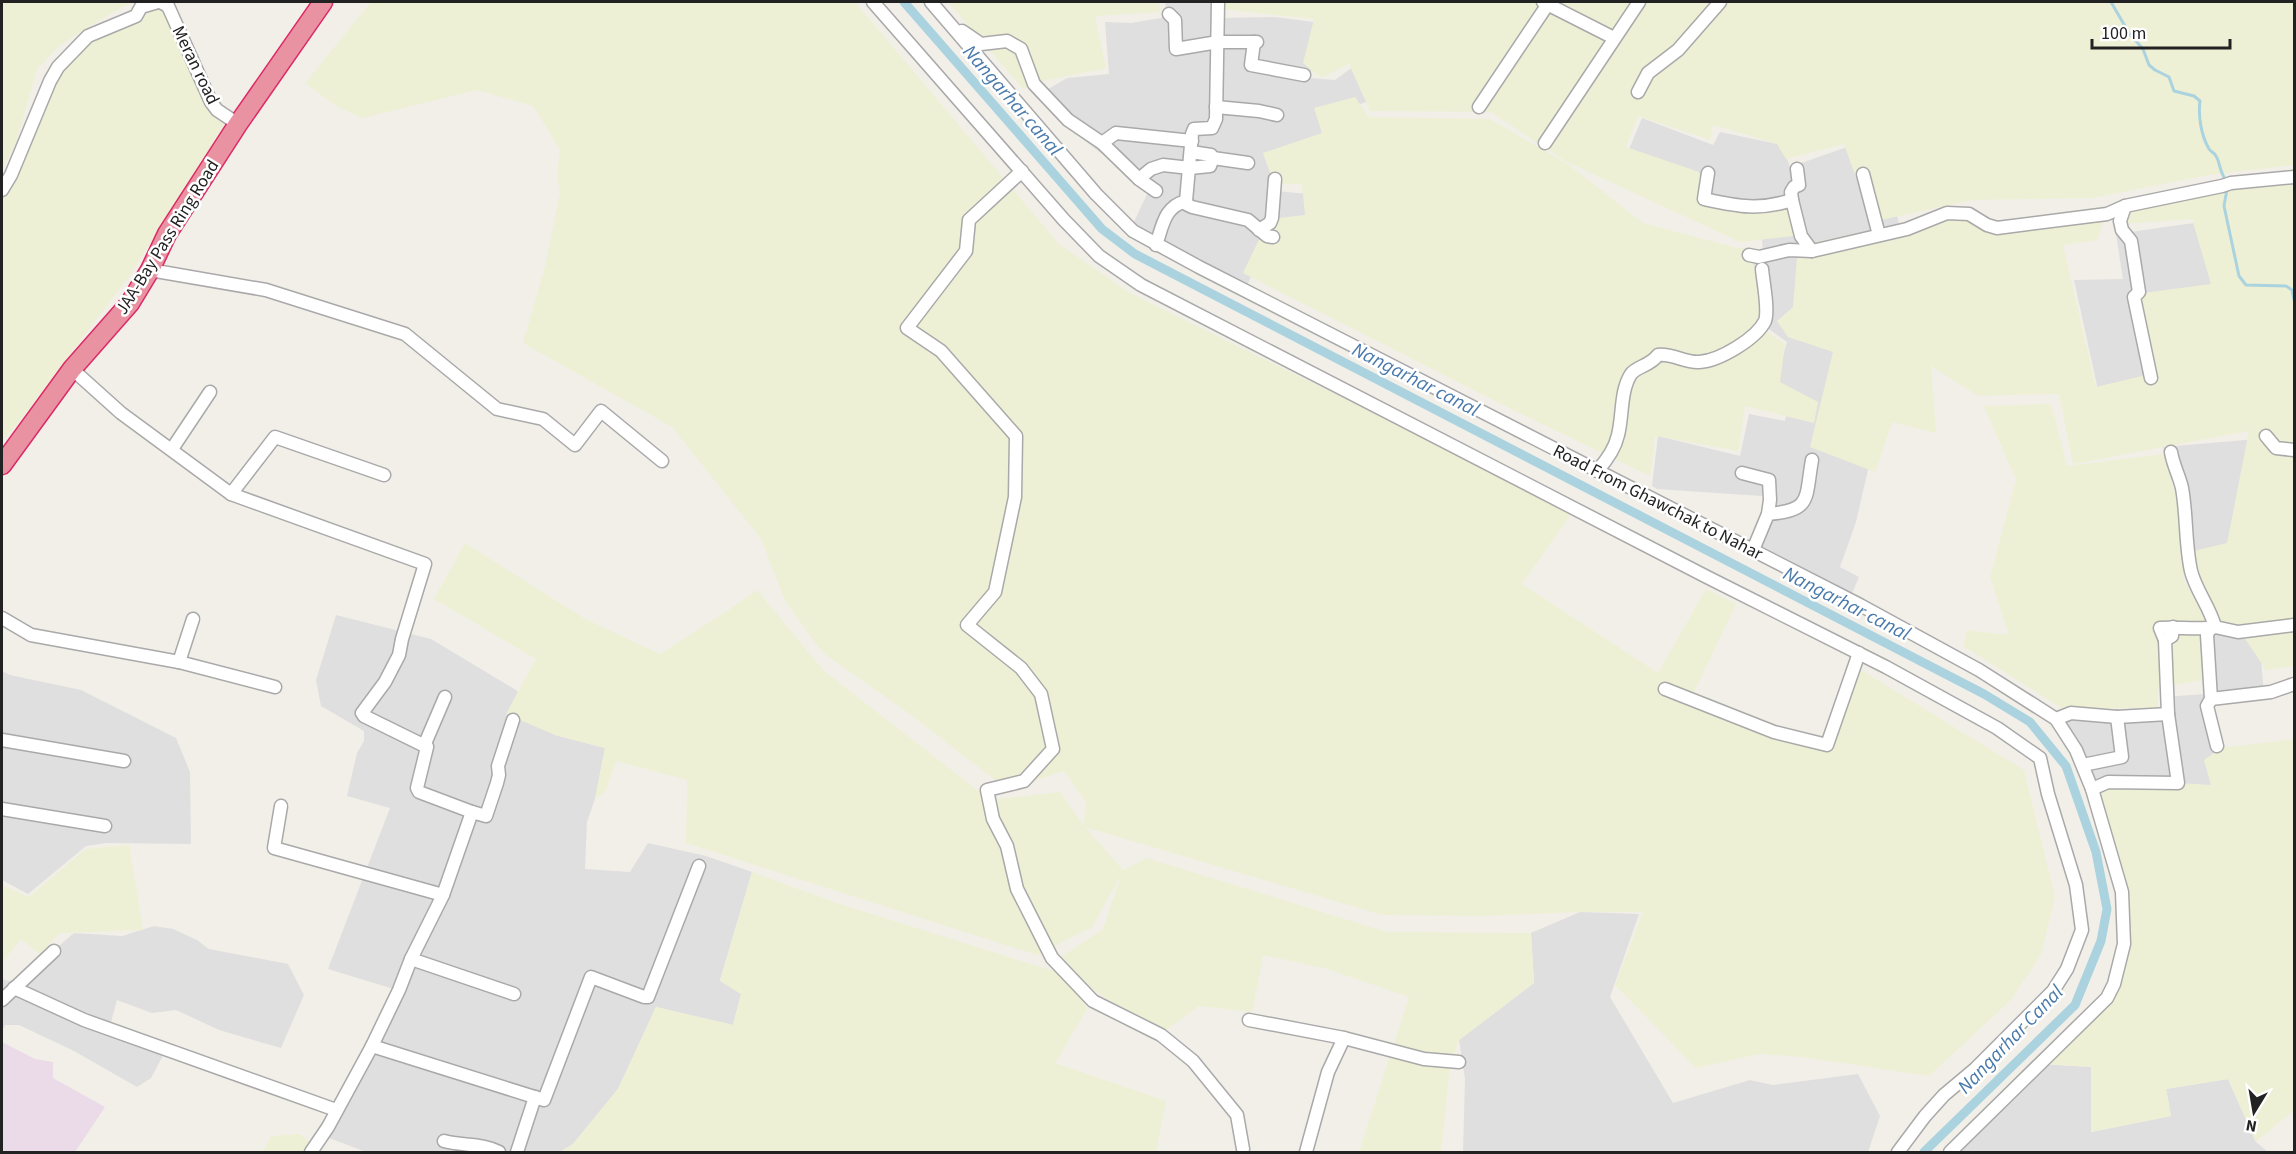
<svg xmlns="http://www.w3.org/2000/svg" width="2296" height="1154" font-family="'Source Sans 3',sans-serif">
<rect width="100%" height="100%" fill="#f2efe9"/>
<g fill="#e0dfdf">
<path d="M1165,2h58l-1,16 53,-1 46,6 -11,55 25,2 19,-14 16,35 -50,15 5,24 -41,9 -8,42 32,3 -2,33 -32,-1 -28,62 -114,-62 17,-36 -77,-59 -34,-36 29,-17 42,-4 -4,-52 26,1 36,-6z"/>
<path d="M1642,118l71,27 7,-13 62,13 8,22 60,-21 39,38 12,48 -31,229 -14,61 -16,45 19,10 -9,21 -96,-49 16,-61 -9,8 -104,-7 -5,-3 6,-50 82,20 9,-42 36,7 6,-26 -18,-5 14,-48 -24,-17 -46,-71 46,-2 -3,-40 -63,-12 5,-21 -74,-27z"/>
<path d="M2201,222l13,70 -57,91 -59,7 -24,-110 49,-1 -7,-45z"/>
<path d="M2257,439l-9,126 -63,5 -8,-82 -7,-11 -7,-30z"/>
<path d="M336,615l95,24 85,51 39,45 50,13 -10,51 -8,23 -2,47 45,3 18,-29 58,13 46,16 -32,108 21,14 -8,31 -77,-18 -38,82 -45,55 -13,8h-194l-50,-19 81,-143 -69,-21 62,-161 -43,-12 10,-43 7,-12v-10l-43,-25 -5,-26z"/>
<path d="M2200,632l59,3 5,60 -51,6 5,93 -120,-3 -37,-71 104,-7 -2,-16 43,-3z"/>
<path d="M2,671l8,4 71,15 95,48 14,34 1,72 -84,-1 -21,3 -58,48 -26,-14z"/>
<path d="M1580,912l59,2 -29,83 63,106 77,-23 23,5 85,-11 22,42 -12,36h-405l2,-73 -6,-39 75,-57 -3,-50z"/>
<path d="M154,926l19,3 24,11 12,9 79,15 16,31 -23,53 -62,-18 -43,-20 -24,3 -35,-13 -7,26 56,24 -15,28 -14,9 -63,-36 -55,-26h-14l-3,6v-52l7,2 15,-5 50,-43 48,3z"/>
<path d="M2040,1064l51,3v65l80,-16 -5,-27 62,-10 28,63 12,10h-319z"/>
</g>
<path fill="#ebdbe8" d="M2,1042l33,17 18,3v16l52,29 -30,45h-73z"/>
<g fill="#eef0d5" fill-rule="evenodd">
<path d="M2,2h130l-39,22 -34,22 -22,23 -22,77 -13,22z"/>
<path d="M371,2h484l204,242 71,49 443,218 -51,73 136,89 48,-84 30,15 -42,88 133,53 34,-75 163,100 31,127 -14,58 -31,46 -81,75 -127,-19 -43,-3 -63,14 -81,-83 28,-73h-63l-96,4 -102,-1 -297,-88 38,43 24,-12 240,74 144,1 3,50 -75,57 -9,26 -9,86h-82l50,-155 -82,-28 -64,-14 -11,57 -53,-6 -42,30 -102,-75 48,-32 18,-54 -29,52 -55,28 -351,-112 1,-63 -71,-19 -10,30 -11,8 10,-51 -50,-13 -49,-21 30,-55 -102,-60 31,-56 120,76 75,35 70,-45 27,-19 67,81 166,129 70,-8 24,34 2,-24 -22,-31 -56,19 -101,-78 -85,-60 -37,-51 -24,-62 -89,-112 -149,-84 22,-77 15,-73 -3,-19 3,-24 -27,-44 -56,-16 -115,28 -26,-12 -31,-23z"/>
<path d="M951,2h208l2,10 -66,4 11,52 -67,14 -16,7 -73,-85z"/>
<path d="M1218,2h1076v163l-85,10 -116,23 -121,2 -100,22 -28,-78 -58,15 -9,-15 -64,-19 -3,15 -72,-24 -12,31 73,25 6,27 52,4 34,-3 11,35 -62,7 -175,-81 -74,-49 -121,-1 -21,-47 -28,14 -18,-15 11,-44 -94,-10z"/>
<path d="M163,9l38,89 26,22 -97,155 -115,152 -13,14v-250l54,-125 46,-35 24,-5 22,-14z"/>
<path d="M1355,97l14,20 121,2 79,46 74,58 94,25h11l21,63 -6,18 22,15 -5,38 38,20 -4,21 -69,-17 -7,45 -83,-15 -5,40 -139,-67 -268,-136 26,-54 36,-4 -3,-31h-28l-11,-31 59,-20 -8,-25z"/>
<path d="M2294,175v491l-28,4 -28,-42 -33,-9 -2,61 -45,8v19l-93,3 -102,-64 4,-16 42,5 -19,-58 26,-97 -32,-74 67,-2 16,62 97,-12 21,77v22l42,-10 22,-112 -176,33 -14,-70 -81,2 -47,-30 5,67 -44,-11 -17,50 -65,-25 23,-95 -45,-15 -11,-16 16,-14 5,-61 170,-38 13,15 128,-17 -12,34 -34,5 33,142 55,-13 -15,-80 75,-10 -19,-65 -69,5 -1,-21zM2186,555l17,59v1l-19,-35z"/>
<path d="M2294,739v371l-38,32 -28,-63 -62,10 5,27 -80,16v-65l-47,-3 66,-64 16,-106 -29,-116 114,7 -7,-25 17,-12z"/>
<path d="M129,845l14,85 -83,3 -20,21 -19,-15 -19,23v-77l27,12 57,-48z"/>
<path d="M752,872l82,30 232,73 21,34 -32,54 111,38 -10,51h-596l13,-8 45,-55 38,-82 77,18 8,-31 -21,-13z"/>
<path d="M299,1134l11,8 -6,10h-41l8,-16z"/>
</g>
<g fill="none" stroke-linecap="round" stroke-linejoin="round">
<g stroke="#aad3df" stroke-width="3">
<path d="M2111,2l18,31 14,16 6,16 6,5 14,7 5,14 20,5 6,5c-2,15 1,34 9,48 2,3 6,4 7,7 4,6 3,14 9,23"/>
<path d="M2227,189l-3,17 15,70 7,9 40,1 6,4 2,10"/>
</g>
<path stroke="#aad3df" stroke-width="9" d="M904,2l198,227 33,25 849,440 46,28 36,44 30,86 11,57 -6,32 -26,64 -151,147"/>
<g stroke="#a9a9a9" stroke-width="15">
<g id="minor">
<path d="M160,2l8,4 43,96 6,8 21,14"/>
<path d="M873,2l191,218 35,36 42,29 566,292 179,90 111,61 43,30 8,36 28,91 6,45 -15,39 -14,22 -78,78 -31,26 -19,21 -27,36"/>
<path d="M931,2l165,192 37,37 66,36 661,338 119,65 77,49 20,31 16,39 30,103 2,52 -10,40 -7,14 -157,154"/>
<path d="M1543,2l71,36"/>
<path d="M1169,14l6,6 1,29 42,-7h39"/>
<path d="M962,31l19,13 26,-3 14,8 13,35 34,36 34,23 37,36 17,12"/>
<path d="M1254,42l-3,23 53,10"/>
<path d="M1638,92l10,-19 30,-23 42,-48"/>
<path d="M1216,107l43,4 18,4"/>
<path d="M1479,107l69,-103"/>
<path d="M1102,143l14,-10 76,8"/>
<path d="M1545,143l94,-141"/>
<path d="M1191,152l20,3 2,3"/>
<path d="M1797,169l2,16 -5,2 -3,5 1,8 9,36 11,15"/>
<path d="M1022,171l-53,49 -3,31 -59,77 34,23 75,85 -1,61 -20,95 -28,33 54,43 20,26 12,55 -29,32 -37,9 6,29 14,27 10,43 35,69 41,43 68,34 32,26 44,54 6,34"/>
<path d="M1708,173l-4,26c33,7 54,12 88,1"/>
<path d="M1863,174l16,61"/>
<path d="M1139,179l12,-10 12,-4 27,3 20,-2 3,-8 35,5"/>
<path d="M2,190l9,-15 39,-94 8,-14 30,-31 48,-20 5,-9 17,-5"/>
<path d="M1186,201v3l6,3 56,13 19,16 6,1"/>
<path d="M2125,206l-5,15 2,9 9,11 8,51 -5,5 17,81"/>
<path d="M1259,230l11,-7 2,-5 3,-39"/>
<path d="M1156,245c7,-20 8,-38 30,-44l6,-67 2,-5 18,-1 4,-9 2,-117"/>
<path d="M1749,255l10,2 30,-7 23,1 95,-22 40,-16 22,1 18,11 10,3 110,-14 18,-8 97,-20 9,-3 63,-6"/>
<path d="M150,270l116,20 139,44 92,75 46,10 32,26 26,-34 61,50"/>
<path d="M72,369l49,44 110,81 194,70 -23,75 -3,16 -14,27 -23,31 2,3 63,31 -10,41 2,4 53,20 14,4 11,-33 2,-8 -1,-9 15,-46"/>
<path d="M2266,436l10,12 18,2"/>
<path d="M172,449l38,-57"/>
<path d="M2171,452c2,13 8,23 11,36 5,27 3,56 9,83 5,20 19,36 24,56"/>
<path d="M1597,471c10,-11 18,-22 21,-36 5,-19 2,-44 13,-61 6,-8 19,-8 27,-19 14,-2 27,8 41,7 20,-1 57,-23 66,-41 4,-11 -2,-40 -3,-52"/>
<path d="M1742,473l27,7 1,20 -2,14"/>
<path d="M231,494l44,-57 109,38"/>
<path d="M1753,550l15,-36c44,-4 37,-14 44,-54"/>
<path d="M2,618l29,17 148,27 96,25"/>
<path d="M2165,640l-5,-12c16,-1 30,1 47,0l2,2"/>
<path d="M179,662l14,-43"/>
<path d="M1665,689l109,43 53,13 32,-92"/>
<path d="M2211,699l60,-7 23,-8"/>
<path d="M2056,719l15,-6 46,4 51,-3"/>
<path d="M2,740l122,21"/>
<path d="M424,746l21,-49"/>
<path d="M2217,746l-10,-40 4,-7 -4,-64 2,-5 6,-3 23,5 56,-7"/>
<path d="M2083,765l39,-8 -5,-40"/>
<path d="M2092,789l16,-7 70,1 -10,-69 -3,-74 7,-4 1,-9"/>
<path d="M281,806l-7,42 169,47"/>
<path d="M2,809l103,17"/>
<path d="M411,959l103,35"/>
<path d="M14,988l70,32 252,90"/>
<path d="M2,1000l52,-49"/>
<path d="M1249,1020l95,18 80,21 35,3"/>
<path d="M372,1046l172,54 47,-123 53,20h4l51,-131"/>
<path d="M444,1141c18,5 38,2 55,11"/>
<path d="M311,1152l17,-25 44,-81 27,-56 12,-31 32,-64 29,-83"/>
<path d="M517,1152l18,-55"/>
<path d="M1306,1152l22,-80 16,-34"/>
</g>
</g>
<g stroke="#dc2a67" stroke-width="21">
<path id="highway" d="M2,465l70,-96 58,-66 20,-33 17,-36 71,-110 85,-122"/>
</g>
<use href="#minor" stroke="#fff" stroke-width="12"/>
<use href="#highway" stroke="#e892a2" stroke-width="18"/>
</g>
<g text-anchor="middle" stroke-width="5" stroke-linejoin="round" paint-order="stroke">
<g font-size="18" fill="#222" stroke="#fff">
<text transform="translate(196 65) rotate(64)" y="6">Meran road</text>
<text transform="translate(167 237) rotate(-58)" y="6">JAA-Bay Pass Ring Road</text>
<text transform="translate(1658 502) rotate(27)" y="6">Road From Ghawchak to Nahar</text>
</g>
<g font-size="20" font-style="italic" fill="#4a7aab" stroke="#fff">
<text transform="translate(1013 100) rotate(49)" y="7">Nangarhar canal</text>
<text transform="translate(1416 379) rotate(27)" y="7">Nangarhar canal</text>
<text transform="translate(1847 603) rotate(27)" y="7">Nangarhar canal</text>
<text transform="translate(2010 1039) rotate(-46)" y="7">Nangarhar Canal</text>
</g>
</g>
<rect width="2296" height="1154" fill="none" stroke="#222222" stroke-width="6"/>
<g transform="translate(2254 1112) rotate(191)" stroke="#ffffff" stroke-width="4.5" paint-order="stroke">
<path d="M0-4.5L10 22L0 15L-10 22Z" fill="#222222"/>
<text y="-9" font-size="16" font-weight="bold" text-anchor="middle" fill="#222222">N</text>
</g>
<path d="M2092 39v9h138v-9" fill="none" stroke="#222222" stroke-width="3"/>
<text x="2101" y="39" font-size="18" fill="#222222" stroke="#ffffff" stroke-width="4.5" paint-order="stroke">100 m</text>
</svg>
